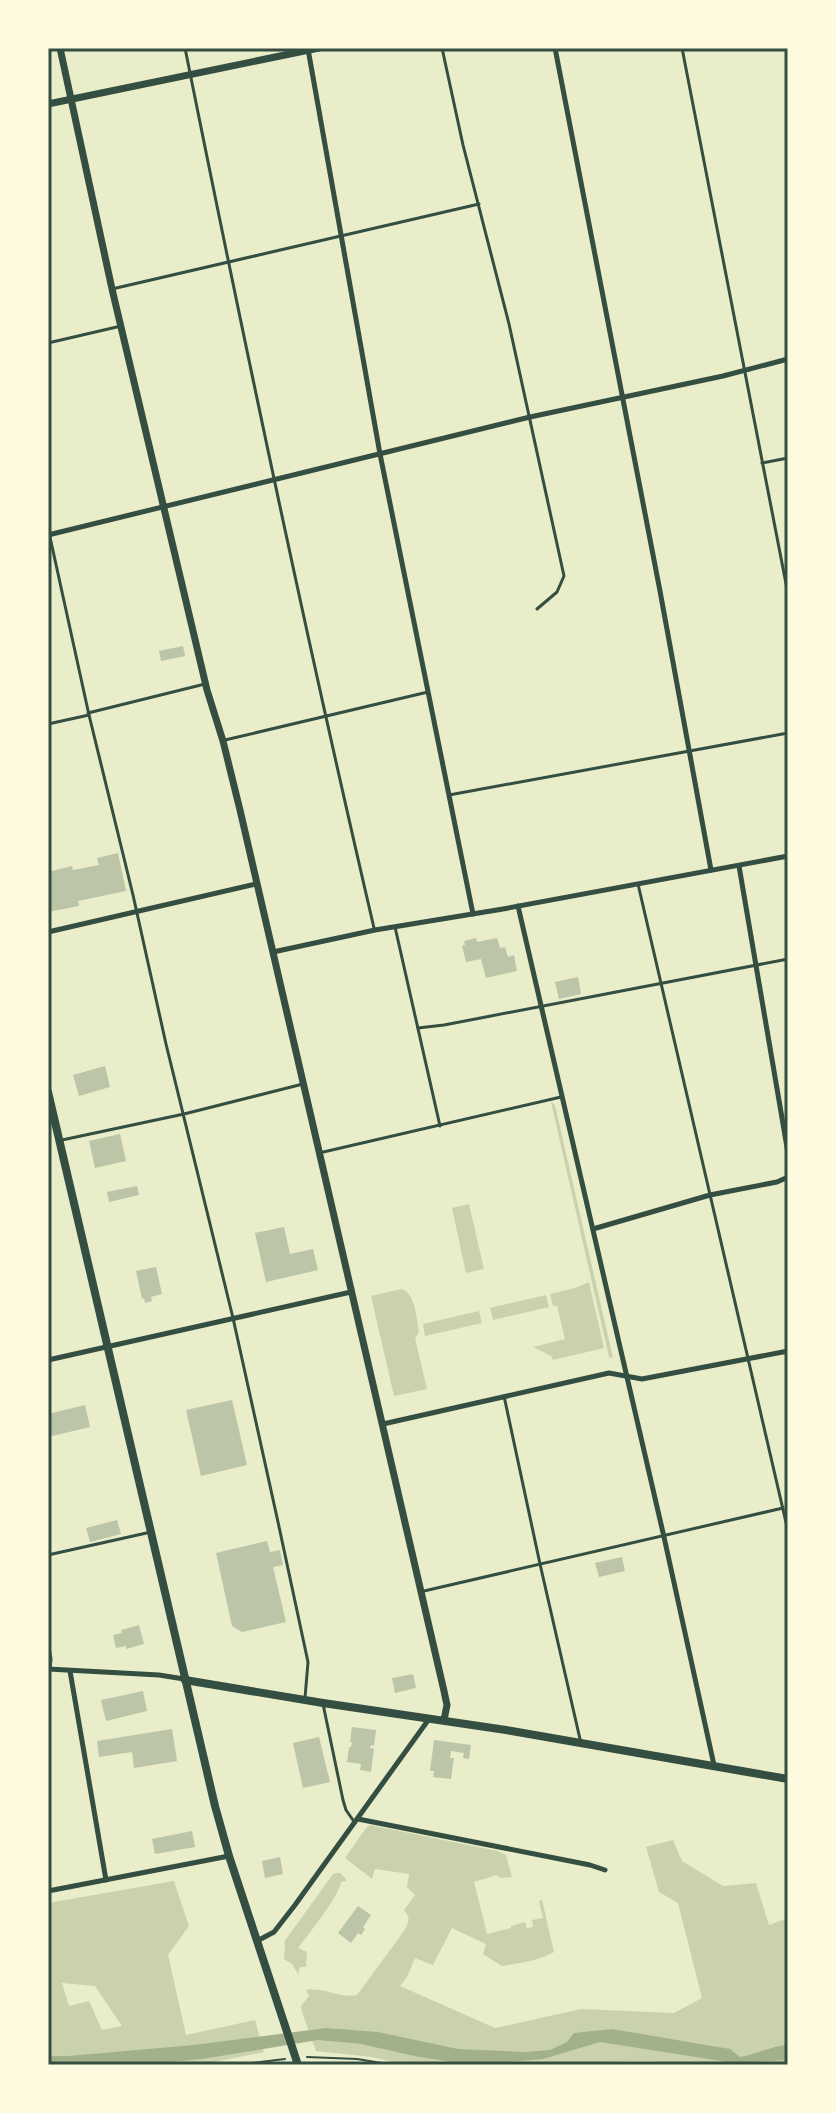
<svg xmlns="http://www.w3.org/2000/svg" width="836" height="2113" font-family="'Golos Text',sans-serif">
<rect width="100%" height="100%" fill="#e9edc9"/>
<g fill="#cad2ad" fill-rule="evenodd">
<path d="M551,1102l4,3 58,253 -4,-1z"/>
<path d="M469,1204l15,65 -18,4 -14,-65z"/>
<path d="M589,1282l15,66 -51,12 -2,-4 -18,-9 32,-8 -8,-33h-4l-3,-12 25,-6z"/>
<path d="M402,1289c14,6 14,28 17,43l-4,6 12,51 -33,7 -23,-100z"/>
<path d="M546,1295l3,12 -56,13 -3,-12z"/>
<path d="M479,1311l3,12 -57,13 -2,-12z"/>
<path d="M370,1825l128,26 8,4 6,22 -12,1 -3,-3 -23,7 13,52 24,-6v-2l14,-4 2,6 6,-1 -1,-7 11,-2 -4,-17 3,-1 12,52c-16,9 -34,11 -52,14l-19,-12 3,-10 -34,-16 -19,37 -18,-7 -8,19 -7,9 95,42 86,-19 93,4 28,-15 -24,-95 -19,-11 -13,-45 27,-7 9,21 41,25 33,-3 13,42 19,-7v147h-112l-24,-4 -62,1 -16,3h-167l-35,-8 -56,-6 -14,-39 -1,-6 8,-10 -3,-6c20,-3 34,9 51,5l47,-64c5,-9 7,-13 0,-21l11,-15 -8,-8 2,-13 -34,-5 -3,10 -27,-21 21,-30z"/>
<path d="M336,1873h4l6,6v2l-5,1c-2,14 -33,53 -43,66l9,4 -1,15h-6l-2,7 -6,-10 -8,-5 1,-13 -1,-4 49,-68z"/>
<path d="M174,1881l15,45 -21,29 18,80 69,-15 9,32 -65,13h-151v-162zM62,1983l33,3 27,40 -20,4 -13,-29 -20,5z"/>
</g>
<path fill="#a3b18a" d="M326,2028l52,4 80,17 67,3 25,-2 17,-8 7,-9 38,-4 118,20 10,8c16,-3 32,-11 48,-12v15l-54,3 -134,-21 -57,17 -71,6 -53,-8 -58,-13 -43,-4 -116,19 -66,6h-88v-9h20l126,-11z"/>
<g fill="#bcc5a7">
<path d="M183,646l2,10 -24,5 -2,-10z"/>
<path d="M118,853l8,38 -48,10 1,5 -31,6v-40l24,-6 1,4 26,-5 -2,-7z"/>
<path d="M476,938l1,4 20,-4 3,10 5,-1 3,10 6,-2 3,16 -31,7 -5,-19 -15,3 -4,-16 3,-1 -1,-4z"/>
<path d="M578,977l3,17 -22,5 -4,-17z"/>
<path d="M105,1066l5,21 -31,9 -6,-21z"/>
<path d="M120,1134l6,27 -31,7 -6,-27z"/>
<path d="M137,1186l2,9 -30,7 -2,-10z"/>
<path d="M284,1227l6,27 23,-5 5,21 -52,12 -11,-49z"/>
<path d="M156,1267l6,27 -11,3 1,4 -7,2 -1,-5 -2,1 -6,-28z"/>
<path d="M232,1400l15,65 -46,11 -15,-66z"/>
<path d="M85,1405l5,22 -42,10v-23z"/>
<path d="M117,1520l4,14 -31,8 -4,-14z"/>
<path d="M267,1541l3,11 10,-2 3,15 -10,2 13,55 -44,10 -10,-6 -16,-73z"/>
<path d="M622,1557l3,14 -26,6 -4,-14z"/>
<path d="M139,1625l5,19 -18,5v-3l-10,2 -3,-13 9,-2 -1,-3z"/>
<path d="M413,1674l3,14 -21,5 -3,-15z"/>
<path d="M143,1691l4,20 -41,10 -5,-21z"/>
<path d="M352,1727l24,3 -2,16 -3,-1 -1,3 4,1 -3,23 -11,-2 1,-6 -14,-2 2,-15h2l1,-5h-2z"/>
<path d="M172,1729l5,32 -43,7 -2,-16 -33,5 -2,-16z"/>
<path d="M319,1737l11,45 -27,6 -10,-45z"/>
<path d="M434,1740l37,5 -2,14 -6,-1 1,-5 -13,-2 -1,7h4l-3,21 -18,-2 1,-6h-4z"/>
<path d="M192,1831l3,16 -40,7 -3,-15z"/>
<path d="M280,1857l3,17 -18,4 -3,-17z"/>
<path d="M358,1906l13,9 -8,12 2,2 -4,6 -3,-2 -7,10 -13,-10z"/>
</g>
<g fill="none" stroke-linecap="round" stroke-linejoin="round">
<g stroke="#344e41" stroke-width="2">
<path d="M307,2057l50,2 37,6"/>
<path d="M234,2065l51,-6"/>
</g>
<g stroke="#344e41" stroke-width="3">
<path d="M185,48c59,294 121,588 189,880"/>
<path d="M442,48l21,97 46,179 55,252 -7,16 -20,17"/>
<path d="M682,48l106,546"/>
<path d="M112,289l367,-85"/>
<path d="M48,343l73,-17"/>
<path d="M762,463l26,-5"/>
<path d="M48,528l41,187 44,180 33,149 67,274 45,204 30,140 -3,36"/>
<path d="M88,713l117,-29"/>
<path d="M48,724l41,-9"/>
<path d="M225,740l203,-48"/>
<path d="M449,795l339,-62"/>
<path d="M638,884l150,647"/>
<path d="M395,927l45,199"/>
<path d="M418,1028l26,-3 344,-66"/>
<path d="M62,1140l122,-26 119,-30"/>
<path d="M319,1153l242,-56"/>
<path d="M504,1396l36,168 40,175"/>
<path d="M48,1555l103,-23"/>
<path d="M424,1591l359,-83"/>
<path d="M48,1641l3,18 -1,10"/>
<path d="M323,1704l20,96 3,10 9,13"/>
</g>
<g stroke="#344e41" stroke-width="5">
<path d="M555,48l105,543 51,279"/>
<path d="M308,49l72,405 93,460"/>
<path d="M48,535l482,-118 193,-41 65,-17"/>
<path d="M739,866l49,287"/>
<path d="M518,906l146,631 50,228"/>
<path d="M48,932l208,-48"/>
<path d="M273,952l102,-22 128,-21 285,-53"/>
<path d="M593,1229l117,-34 67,-13 11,-5"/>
<path d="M48,1360l303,-68"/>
<path d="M383,1424l226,-51 33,6 146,-28"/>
<path d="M48,1669l111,6 25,4"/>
<path d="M70,1671l36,209"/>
<path d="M358,1819l232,46 15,5"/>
<path d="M48,1891l181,-35"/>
<path d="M257,1941l17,-9 21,-27 134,-186"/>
</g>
<g stroke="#344e41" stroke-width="7">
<path d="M60,48l52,241 95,401 16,51 17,69 204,881 3,14 -3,15"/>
<path d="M48,104l271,-56"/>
</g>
<path stroke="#344e41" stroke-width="8" d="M185,1680l138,23 183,27 282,49"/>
<path stroke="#344e41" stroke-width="8" d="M48,1092l167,714 14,50 69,209"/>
</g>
<rect width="836" height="2113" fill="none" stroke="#fefae0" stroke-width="100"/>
<rect x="50" y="50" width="736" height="2013" fill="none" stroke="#344e41" stroke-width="3"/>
</svg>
